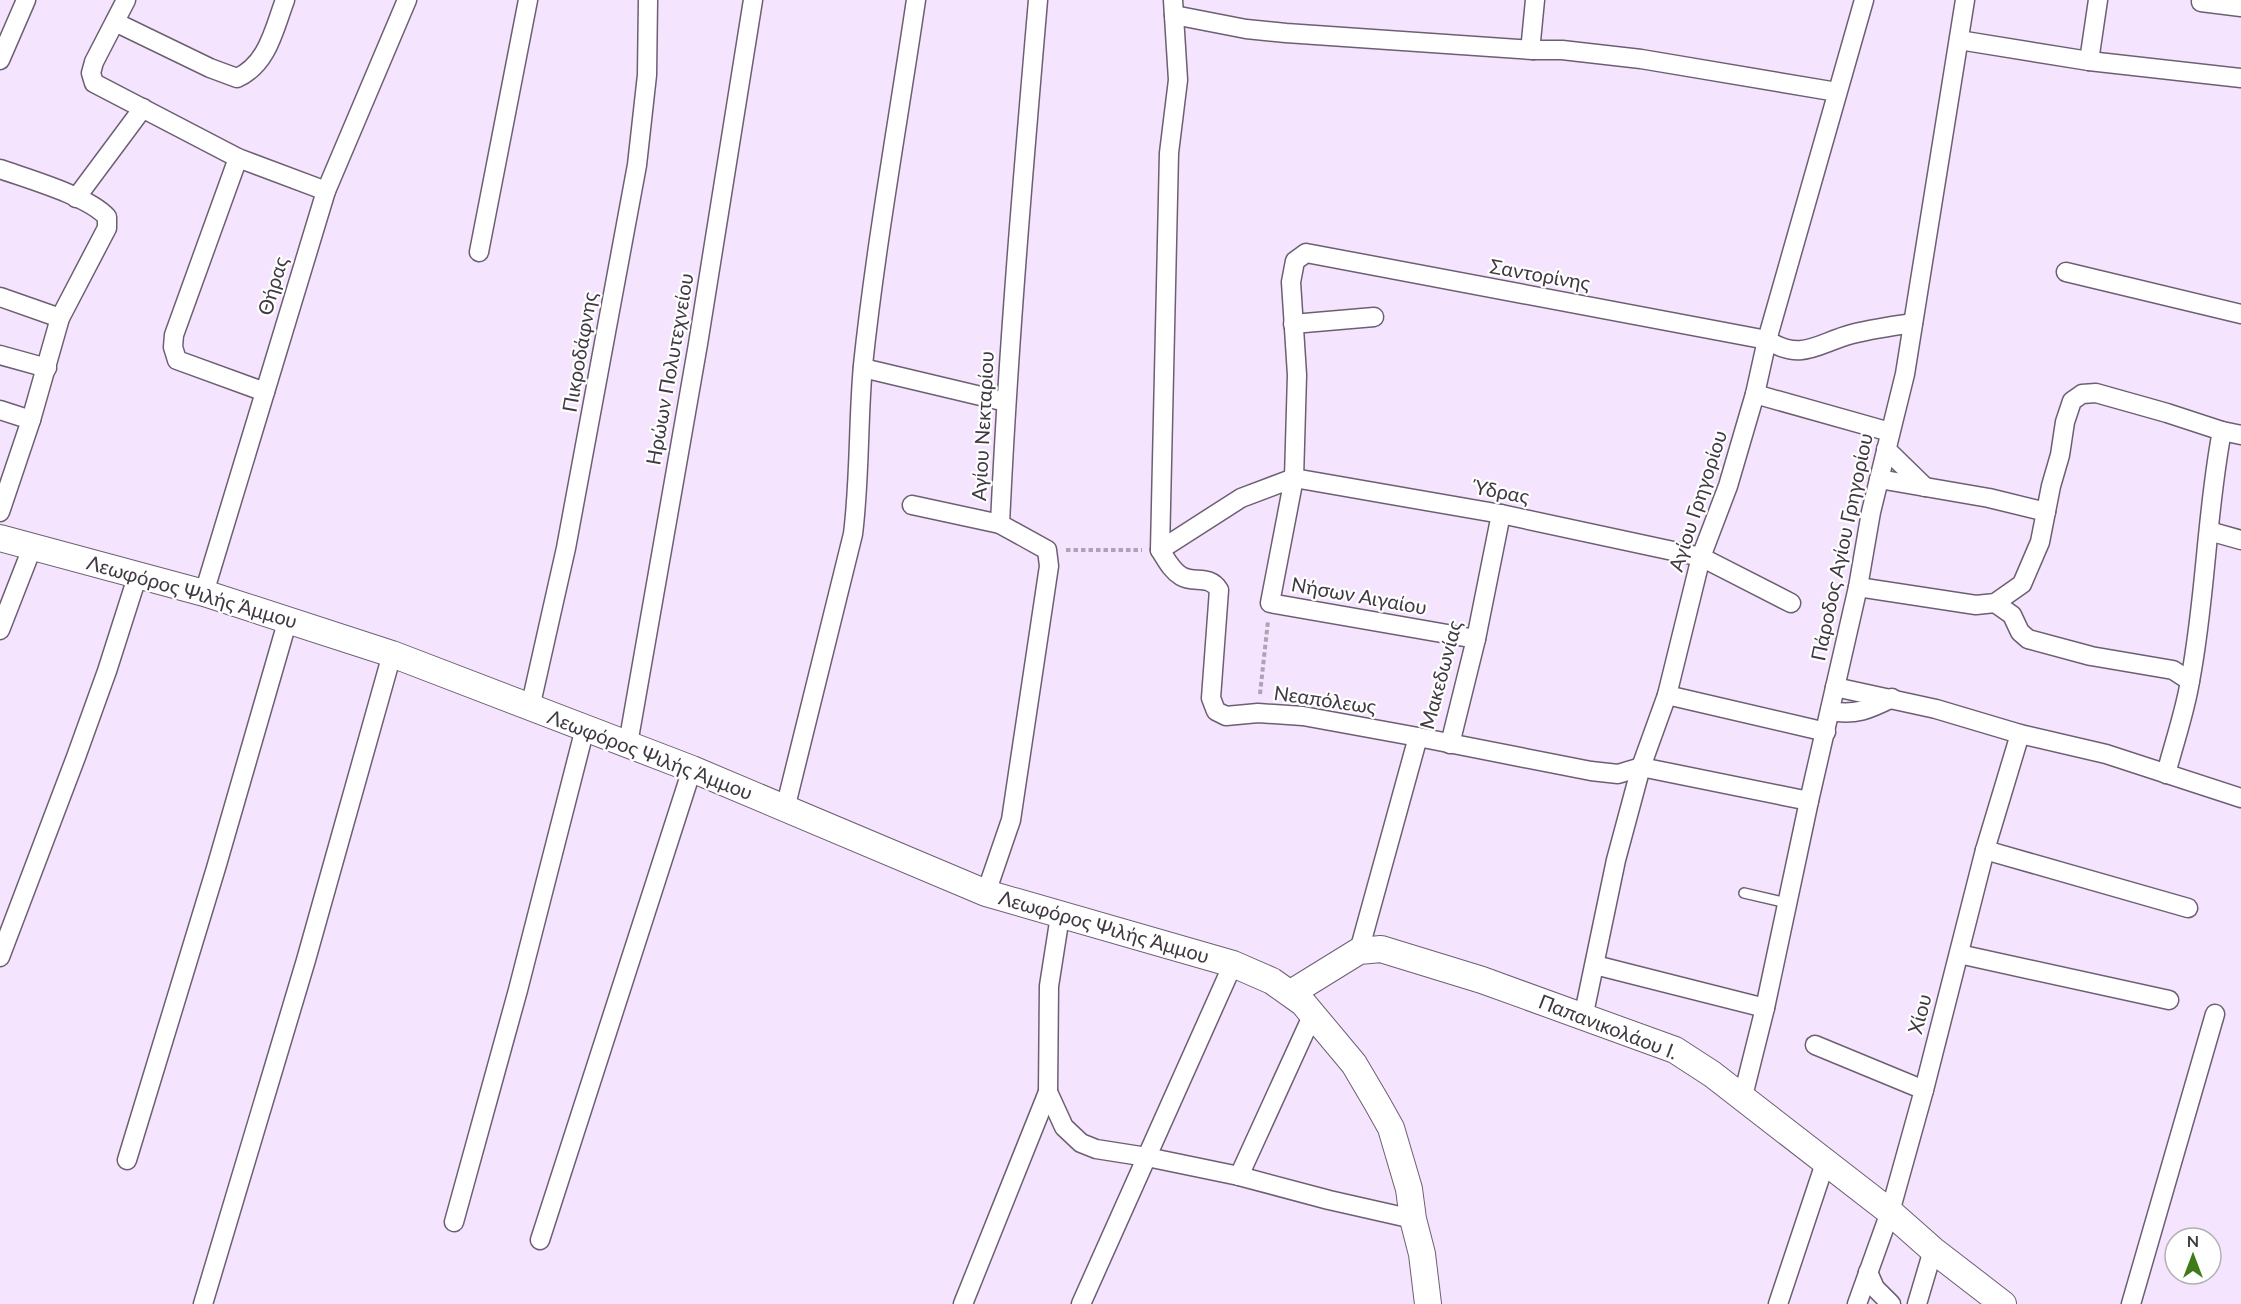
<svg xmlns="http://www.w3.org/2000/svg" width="2241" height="1304" font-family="Lato,sans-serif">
<rect width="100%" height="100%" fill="#f5e4fd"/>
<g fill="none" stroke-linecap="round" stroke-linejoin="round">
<g stroke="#6d5f73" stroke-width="12">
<path id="lane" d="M1744,893l43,10"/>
</g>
<g stroke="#6d5f73" stroke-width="21">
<g id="street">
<path d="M126,0l-32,62 -3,11 3,10 144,75 88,33"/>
<path d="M1173,0l5,80 -9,73 -9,397c6,9 11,20 21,26 13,8 28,-2 38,14l-8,108 5,13 10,5 32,-3 45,3 115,21"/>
<path d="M2201,2l40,5"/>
<path d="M1174,15l72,14 40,4 247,17h29l79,9 196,33"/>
<path d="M115,22l95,46 27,10c31,-14 37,-49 48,-78"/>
<path d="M1959,40l130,21 152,17"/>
<path d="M1533,50l-2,-9 4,-41"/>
<path d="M0,60l26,-60"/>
<path d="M2089,61l9,-61"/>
<path d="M238,158l-64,177 -1,12 4,13 88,32"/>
<path d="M0,169c28,10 88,27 107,48v11l-47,90 -29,102 -31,92"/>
<path d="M76,198l67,-90"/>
<path d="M479,252l49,-252"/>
<path d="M2066,272l175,42"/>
<path d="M0,297l60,21"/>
<path d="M1293,324l81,-7"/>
<path d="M0,355l47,13"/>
<path d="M863,368l143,34"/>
<path d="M1755,394l135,38"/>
<path d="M0,410l31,10"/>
<path d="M2222,431l19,4"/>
<path d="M1886,449l39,38"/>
<path d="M1294,478l207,36 200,43 90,46"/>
<path d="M1879,479l110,19 57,14"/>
<path d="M912,505l88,19"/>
<path d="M2209,531l32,9"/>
<path d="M1160,550l81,-52 53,-20"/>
<path d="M1858,587l118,18 19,-2 27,-19 18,-42 11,-56 9,-31 5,-33 7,-21 10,-7 14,-1 71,20 55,18c-16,83 -16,167 -32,250 -5,31 -16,62 -24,93"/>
<path d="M204,593l122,-402 81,-191"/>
<path d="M1995,603l17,12 8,17 8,7 63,17 82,14 17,11"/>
<path d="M0,630l32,-82"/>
<path d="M1476,639l-206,-36 24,-125 3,-103 -6,-93 4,-21 11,-8 461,87c35,22 51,3 85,-6 20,-5 40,-8 61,-11"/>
<path d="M1835,687l101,22 84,25 86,20 135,44"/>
<path d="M1667,695l159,37"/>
<path d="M530,708l36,-160 71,-383 10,-90 1,-75"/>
<path d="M1830,711c25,5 40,-2 62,-13"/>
<path d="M628,744l70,-400 55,-344"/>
<path d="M1450,744l26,-105 25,-125"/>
<path d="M785,809l68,-275c7,-56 5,-113 10,-169 13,-122 35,-243 53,-365"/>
<path d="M1985,850l203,58"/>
<path d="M986,893l25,-73 38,-254 -2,-16 -47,-26c8,-175 23,-349 38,-524"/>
<path d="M1359,951l59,-214 173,34 27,3 23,-7 168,34"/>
<path d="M1959,954l210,46"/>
<path d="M0,957l76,-200 31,-86 31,-97"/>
<path d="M1595,965l170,43"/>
<path d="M1583,1018l33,-158 25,-93 26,-72 34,-138 27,-71 27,-92 12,-54 97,-340"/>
<path d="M1815,1045l109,45"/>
<path d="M1048,1092l16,35 17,16 15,6 51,8 92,19 90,24 84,19"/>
<path d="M1742,1100l23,-92 44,-207 49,-214 13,-75 34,-138 60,-374"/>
<path d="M127,1160l89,-292 72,-249"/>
<path d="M1239,1176l74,-162"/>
<path d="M454,1222l64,-232 67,-262"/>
<path d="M540,1240l152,-471"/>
<path d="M1868,1272l7,16 16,16"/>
<path d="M203,1304l103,-344 86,-306"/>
<path d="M963,1304l85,-212 1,-106 11,-70"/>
<path d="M1081,1304l152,-340"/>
<path d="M1778,1304l47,-141"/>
<path d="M1857,1304l33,-92 34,-122 61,-240 35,-116"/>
<path d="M1917,1304l16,-54"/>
<path d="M2131,1304l84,-290"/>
</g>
</g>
<g stroke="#6d5f73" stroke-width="28">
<g id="secondary">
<path d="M0,538l204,55 188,61 300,115 294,124 247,71 39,17 31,22 51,61 23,39 14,25 18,61 4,30 9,35 6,50"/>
<path d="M1291,993l68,-42 22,-2 101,31 193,70 37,24 178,138 43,38 70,54"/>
</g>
</g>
<g stroke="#aea2b4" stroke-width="4" stroke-dasharray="4.5 3" stroke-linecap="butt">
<path d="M1066,550h76"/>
<path d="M1260,694l8,-73"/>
</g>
<use href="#lane" stroke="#fff" stroke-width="9"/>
<use href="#street" stroke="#fff" stroke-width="18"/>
<use href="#secondary" stroke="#fff" stroke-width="26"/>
</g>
<g text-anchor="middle" stroke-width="4.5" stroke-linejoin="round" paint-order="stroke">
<g font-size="20" fill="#3f3942" stroke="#fff">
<text transform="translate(1540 275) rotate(10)" y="7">Σαντορίνης</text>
<text transform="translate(273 286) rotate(-73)" y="7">Θήρας</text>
<text transform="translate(580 352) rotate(-80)" y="7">Πικροδάφνης</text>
<text transform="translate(670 369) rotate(-80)" y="7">Ηρώων Πολυτεχνείου</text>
<text transform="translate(983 426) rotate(-87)" y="7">Αγίου Νεκταρίου</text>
<text transform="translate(1502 492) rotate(11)" y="7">Ύδρας</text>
<text transform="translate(1698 501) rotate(-72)" y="7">Αγίου Γρηγορίου</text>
<text transform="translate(1842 547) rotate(-78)" y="7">Πάροδος Αγίου Γρηγορίου</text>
<text transform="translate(192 592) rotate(16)" y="7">Λεωφόρος Ψιλής Άμμου</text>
<text transform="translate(1359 596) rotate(10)" y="7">Νήσων Αιγαίου</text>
<text transform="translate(1441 675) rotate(-75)" y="7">Μακεδωνίας</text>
<text transform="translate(1325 700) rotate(8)" y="7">Νεαπόλεως</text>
<text transform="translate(650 755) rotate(21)" y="7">Λεωφόρος Ψιλής Άμμου</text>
<text transform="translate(1104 927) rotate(16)" y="7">Λεωφόρος Ψιλής Άμμου</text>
<text transform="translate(1920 1014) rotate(-75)" y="7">Χίου</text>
<text transform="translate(1608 1027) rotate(21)" y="7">Παπανικολάου Ι.</text>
</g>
</g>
<g transform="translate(2193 1256)"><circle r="28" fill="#ffffff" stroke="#b2b0b3" stroke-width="1.5"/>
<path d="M0-4.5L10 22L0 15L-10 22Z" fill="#3f7c18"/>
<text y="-9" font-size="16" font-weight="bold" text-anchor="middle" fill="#3f3942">N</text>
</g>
</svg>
